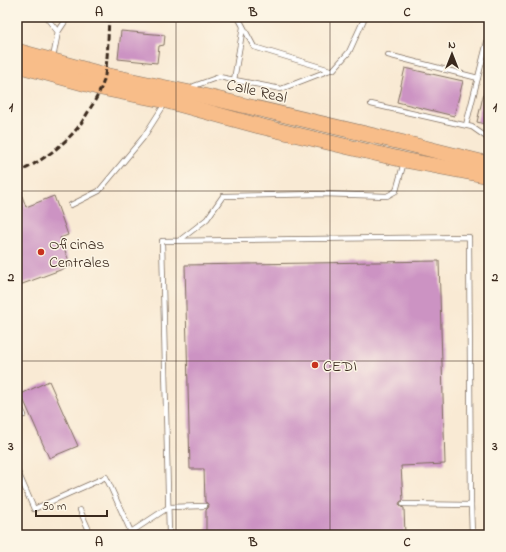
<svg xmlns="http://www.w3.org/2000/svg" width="506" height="552" font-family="'Indie Flower',sans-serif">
<rect width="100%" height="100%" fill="#fcf5e5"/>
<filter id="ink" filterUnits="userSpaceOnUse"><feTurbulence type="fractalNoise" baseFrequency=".025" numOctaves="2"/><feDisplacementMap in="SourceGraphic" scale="8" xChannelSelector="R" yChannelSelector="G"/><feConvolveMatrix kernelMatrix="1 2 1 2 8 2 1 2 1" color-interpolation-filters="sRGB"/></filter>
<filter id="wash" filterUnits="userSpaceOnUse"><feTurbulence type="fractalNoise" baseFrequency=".012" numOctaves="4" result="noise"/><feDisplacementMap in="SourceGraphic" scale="16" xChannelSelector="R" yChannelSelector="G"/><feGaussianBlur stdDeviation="0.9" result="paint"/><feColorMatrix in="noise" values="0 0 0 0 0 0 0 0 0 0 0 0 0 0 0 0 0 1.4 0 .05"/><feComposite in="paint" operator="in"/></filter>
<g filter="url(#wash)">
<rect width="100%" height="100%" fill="#f9ead4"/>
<g id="blocks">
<g fill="#cc93c3">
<path d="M121,31l44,4 -1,10 -5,1 -2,17 -39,-4z"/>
<path d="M405,68l58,13 -9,35 -57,-14z"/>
<path d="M486,84h3v41l-12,-3z"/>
<path d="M17,185h1l8,22 28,-11 14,39 -8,3 11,28 -54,20z"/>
<path d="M439,261l6,203 -44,2 2,34 -3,2 -1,2 2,3 3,1 1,27h-199v-25l2,-2 1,-2 -2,-3 -2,-1 -1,-33h-14l-5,-204z"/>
<path d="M49,381l29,65 -29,12 -28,-64z"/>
</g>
</g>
</g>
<g filter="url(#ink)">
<use href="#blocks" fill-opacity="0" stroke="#7e6d5e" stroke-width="1"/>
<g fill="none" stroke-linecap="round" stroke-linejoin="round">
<g stroke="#7e6d5e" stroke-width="6">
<g id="lane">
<path d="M46,17l12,15 -5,26"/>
<path d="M238,17l16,30 76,23h3l16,-18 16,-35"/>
<path d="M58,32l10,-15"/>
<path d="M388,55l90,23"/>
<path d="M234,80l9,-53"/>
<path d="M193,90l1,-4 25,-9 62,12 49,-19"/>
<path d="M371,104l101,23 17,12"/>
<path d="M466,125l23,-91"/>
<path d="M71,205l28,-14 44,-53 23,-36"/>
<path d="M180,240l27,-21 16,-23 100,-2 64,2 9,-5 8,-29"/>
<path d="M17,401l7,14"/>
<path d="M17,470l17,39 72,-32 25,55"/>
<path d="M403,504l68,1"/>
<path d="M80,510l11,25"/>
<path d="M122,535l9,-3 38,-25 36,-1"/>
<path d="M169,535l-7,-294 307,-4 2,268 1,30"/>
</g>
</g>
<g stroke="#7e6d5e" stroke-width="16">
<g id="primary">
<path d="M17,51l88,24 86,18 222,52 76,19"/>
<path d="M17,65l84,23 66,13 92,25 145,34 85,16"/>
</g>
</g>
<use href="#lane" stroke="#fff" stroke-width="4.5"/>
<use href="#primary" stroke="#f8bd89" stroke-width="15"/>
<path stroke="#3b2a1e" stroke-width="3" stroke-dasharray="6 3" stroke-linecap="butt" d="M17,173c21,-10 42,-24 57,-41 8,-8 13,-19 19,-28 5,-9 10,-18 12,-29 3,-19 3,-39 4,-58"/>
</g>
</g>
<path fill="none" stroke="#3b2a1e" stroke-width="1" stroke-opacity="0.55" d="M176,17v518M330,17v518M17,191h472M17,361h472"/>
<g fill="#c8321e" stroke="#fcf5e5" stroke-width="1.5">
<circle cx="41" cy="252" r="4"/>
<circle cx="315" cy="365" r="4"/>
</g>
<g text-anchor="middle" stroke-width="3" stroke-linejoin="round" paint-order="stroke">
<g font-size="16" fill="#3b2a1e" stroke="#fcf5e5">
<text transform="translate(257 90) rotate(13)" y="6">Calle Real</text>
</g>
<g font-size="16" fill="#3b2a1e" stroke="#fcf5e5" text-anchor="start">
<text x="49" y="249">Oficinas<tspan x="49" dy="18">Centrales</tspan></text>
<text x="323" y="371">CEDI</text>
</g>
</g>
<rect width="506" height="552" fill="none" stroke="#fcf5e5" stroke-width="44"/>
<g transform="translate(452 54)" stroke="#fcf5e5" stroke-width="3" paint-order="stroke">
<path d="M0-3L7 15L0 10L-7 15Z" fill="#3b2a1e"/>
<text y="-6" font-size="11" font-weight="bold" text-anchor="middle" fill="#3b2a1e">N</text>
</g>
<path d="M36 510v6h71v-6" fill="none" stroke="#3b2a1e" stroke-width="2"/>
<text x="42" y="510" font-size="12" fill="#3b2a1e" stroke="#fcf5e5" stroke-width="3" paint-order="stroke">50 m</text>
<rect x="22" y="22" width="462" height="508" fill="none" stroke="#3b2a1e" stroke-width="1.5"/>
<g font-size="13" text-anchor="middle" font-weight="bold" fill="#3b2a1e">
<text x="99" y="16">A</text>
<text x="253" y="16">B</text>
<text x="407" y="16">C</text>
<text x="11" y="111">1</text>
<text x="495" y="111">1</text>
<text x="11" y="281">2</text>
<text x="495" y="281">2</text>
<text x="11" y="450">3</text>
<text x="495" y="450">3</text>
<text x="99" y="546">A</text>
<text x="253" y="546">B</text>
<text x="407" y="546">C</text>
</g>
</svg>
